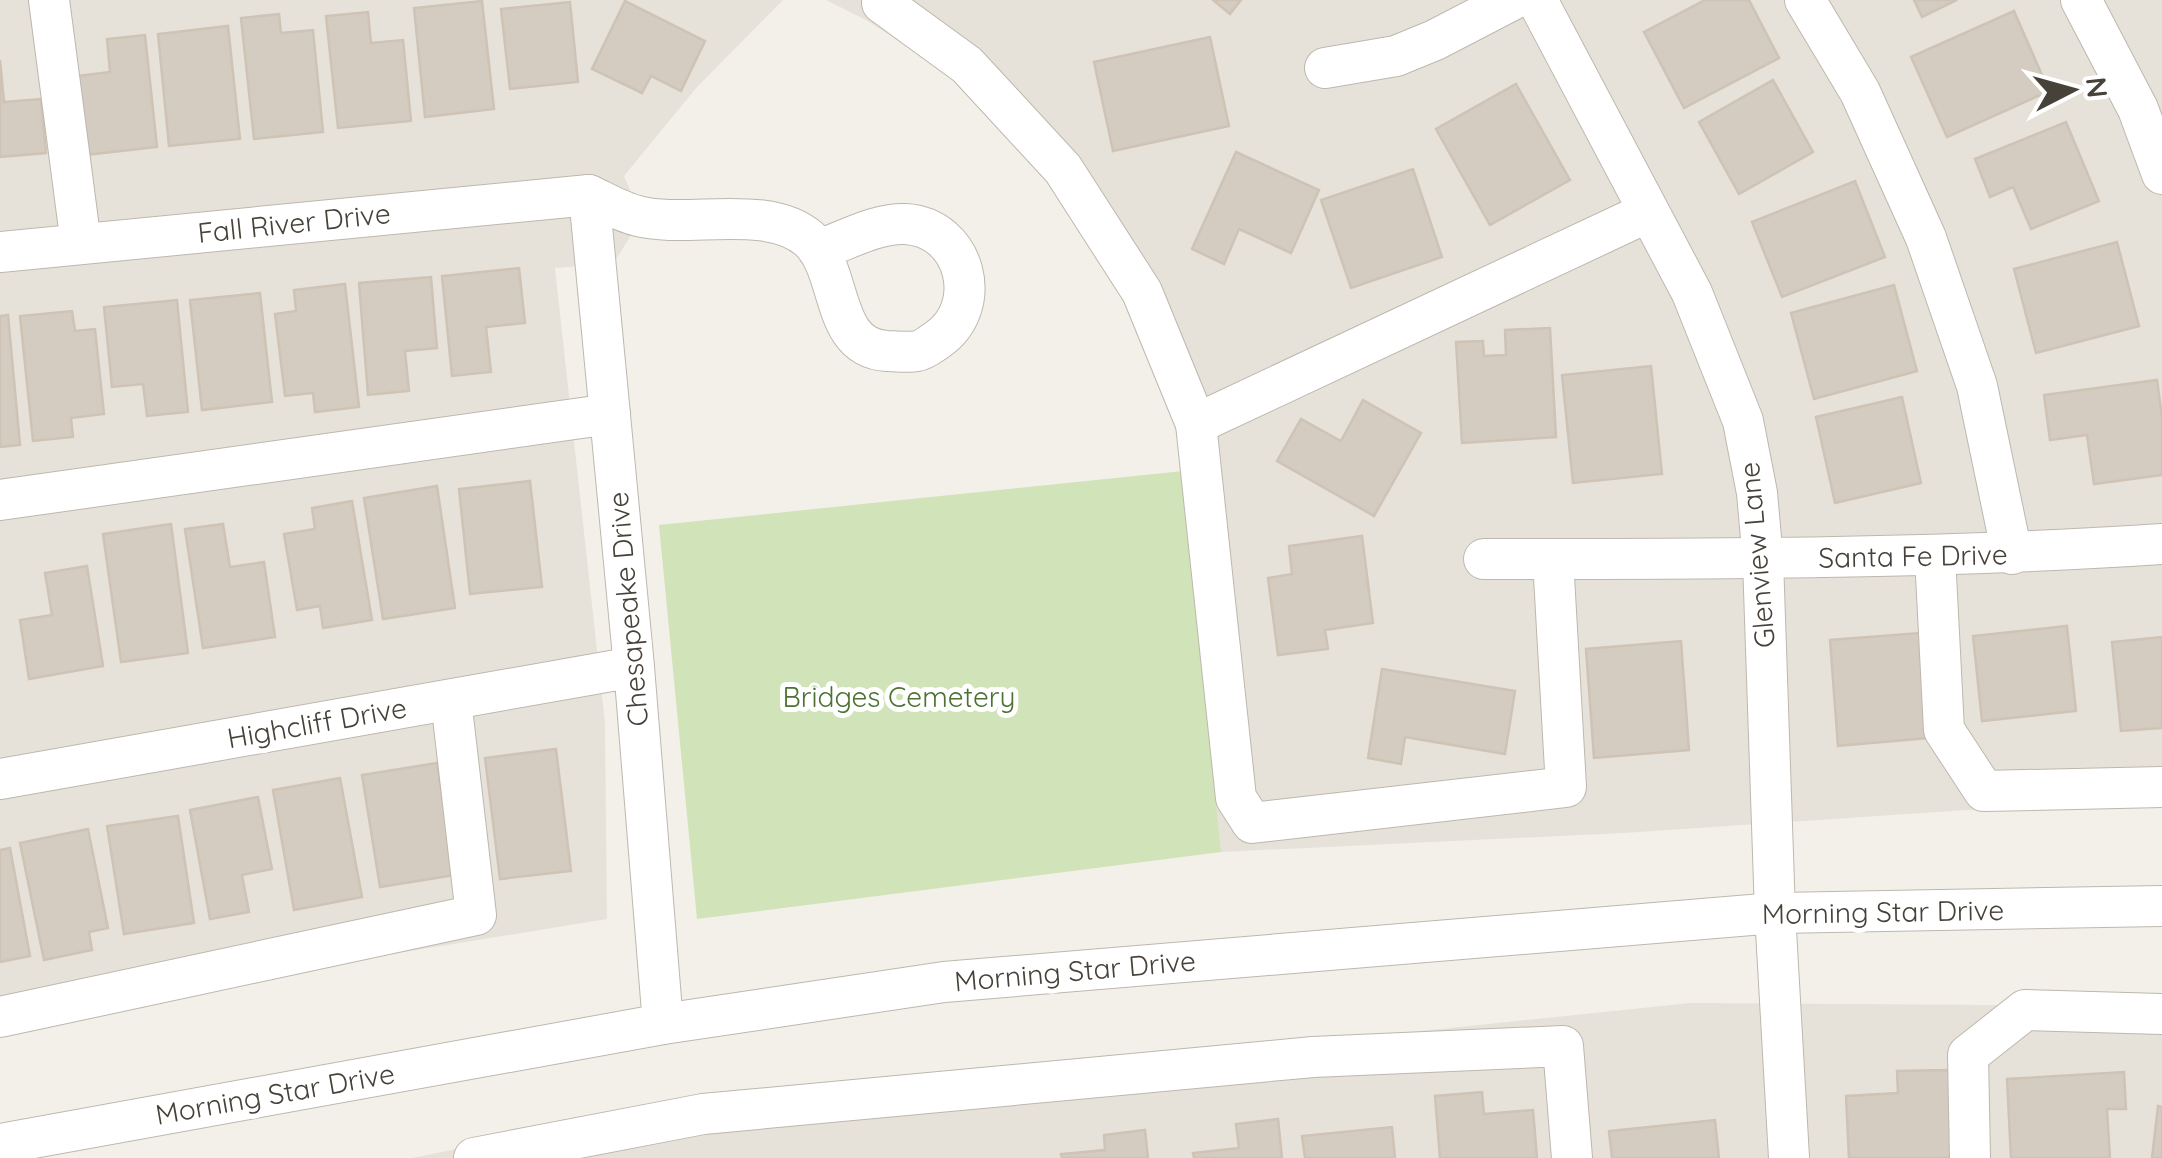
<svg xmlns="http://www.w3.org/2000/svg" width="2162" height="1158" font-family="Quicksand,sans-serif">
<rect width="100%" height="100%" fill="#f3f0ea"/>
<g fill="#e7e2d9">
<path d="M0,0h783l-86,87 -73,89 9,21 -3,40 -16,26 -59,5 50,455 2,196 -411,67 -196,44z"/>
<path d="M826,0h1336v806l-106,-2 -432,29 -403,19 -45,-434 -58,-153 -146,-177 -106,-68z"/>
<path d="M1690,1003l472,3v152h-1750l223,-45z"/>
</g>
<path fill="#d1e3b8" d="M1183,471l38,381 -524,67 -38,-394z"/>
<g fill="#d4cbc1" stroke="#cec3b5" stroke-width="2.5">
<path d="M1213,0h28l-11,14z"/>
<path d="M1705,0h44l30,58 -95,50 -40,-76z"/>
<path d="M1914,0h43l-35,17z"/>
<path d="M482,1l12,108 -69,8 -11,-109z"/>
<path d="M625,1l80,40 -24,50 -30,-15 -9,17 -50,-24z"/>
<path d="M570,2l8,80 -68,7 -9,-80z"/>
<path d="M2014,11l35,80 -102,46 -36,-80z"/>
<path d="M368,12l3,31 32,-3 8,81 -73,7 -12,-112z"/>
<path d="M279,14l2,19 32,-3 10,102 -69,7 -13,-121z"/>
<path d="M228,26l12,113 -71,7 -11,-112z"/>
<path d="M145,35l12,112 -72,8 -8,-79 33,-4 -3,-33z"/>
<path d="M1210,37l19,89 -116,25 -19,-89z"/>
<path d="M0,60l4,42 37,-3 5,54 -46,4z"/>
<path d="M1773,80l40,72 -74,42 -40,-72z"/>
<path d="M1516,84l54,96 -80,45 -54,-96z"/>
<path d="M2066,122l33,79 -68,28 -18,-42 -23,10 -15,-38z"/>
<path d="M1236,152l83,38 -28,63 -52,-24 -15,35 -32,-15z"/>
<path d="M1413,169l29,88 -91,31 -30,-88z"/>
<path d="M1855,181l30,76 -103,40 -30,-75z"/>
<path d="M2117,242l22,84 -103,27 -22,-84z"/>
<path d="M519,268l6,55 -39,4 5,45 -39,4 -10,-100z"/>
<path d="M431,277l6,71 -32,3 4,40 -41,4 -9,-112z"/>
<path d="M345,284l14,123 -44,5 -2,-19 -28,3 -10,-82 21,-3 -2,-21z"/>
<path d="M1894,285l23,86 -103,28 -23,-86z"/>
<path d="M260,293l12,109 -70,8 -12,-110z"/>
<path d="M177,300l11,112 -41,4 -4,-32 -31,3 -8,-80z"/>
<path d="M72,311l3,20 20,-2 9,85 -33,4 2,19 -40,4 -13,-125z"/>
<path d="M8,315l12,130 -20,2v-131z"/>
<path d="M1550,328l6,109 -94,6 -6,-101 27,-1 1,15 22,-1 -1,-25z"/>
<path d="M1651,366l11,108 -89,9 -11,-108z"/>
<path d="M2157,380l5,37v58l-68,9 -7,-49 -37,5 -6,-45z"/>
<path d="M1902,397l19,86 -86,20 -19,-86z"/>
<path d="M1363,400l58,33 -47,83 -97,-55 24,-42 40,22z"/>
<path d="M530,481l12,106 -72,7 -11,-105z"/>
<path d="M437,486l18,122 -72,11 -19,-121z"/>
<path d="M352,501l20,119 -49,8 -3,-22 -23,4 -13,-76 31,-5 -3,-21z"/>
<path d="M171,524l17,129 -67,9 -18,-128z"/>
<path d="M223,524l7,43 34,-5 11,75 -72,11 -18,-119z"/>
<path d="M1362,536l11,87 -48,7 3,19 -50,6 -10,-77 24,-4 -3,-28z"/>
<path d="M87,566l16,100 -74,13 -9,-59 32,-5 -7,-42z"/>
<path d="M2067,626l9,85 -94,10 -9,-85z"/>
<path d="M1920,633l8,105 -90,8 -8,-106z"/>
<path d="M2162,637v91l-41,3 -9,-89z"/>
<path d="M1681,641l8,109 -95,8 -8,-109z"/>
<path d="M1382,669l133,22 -10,63 -100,-17 -4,27 -33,-6z"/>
<path d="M556,749l15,122 -71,8 -15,-121z"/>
<path d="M437,763l18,112 -75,12 -18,-112z"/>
<path d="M340,778l22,119 -68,13 -21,-120z"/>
<path d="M258,797l14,72 -30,6 7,37 -39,7 -20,-109z"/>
<path d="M178,816l16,107 -70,11 -17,-108z"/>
<path d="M88,829l20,99 -19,4 3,18 -48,10 -24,-117z"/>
<path d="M10,848l20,108 -30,6v-112z"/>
<path d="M1949,1070l3,88h-103l-3,-62 52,-3 -1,-22z"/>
<path d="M2124,1072l2,37h-19l3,49h-99l-4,-79z"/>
<path d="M1482,1092l2,22 49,-4 4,48h-97l-5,-62z"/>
<path d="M2158,1106l4,1v51h-10z"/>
<path d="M1278,1119l4,39h-88l-1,-5 46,-5 -3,-24z"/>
<path d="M1715,1120l4,38h-107l-3,-27z"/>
<path d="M1392,1127l3,31h-90l-3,-22z"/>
<path d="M1145,1130l3,28h-86l-1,-4 44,-4 -1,-15z"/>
</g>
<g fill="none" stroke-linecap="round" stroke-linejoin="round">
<g stroke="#beb7ae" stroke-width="42">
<g id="minor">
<path d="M49,0l32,244"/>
<path d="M1537,0l155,293 51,128 14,72 6,67 12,353 14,245"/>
<path d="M1805,0l55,92 66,146 51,148 35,168"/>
<path d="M2081,0l57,109 24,65"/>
<path d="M882,3l85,62 96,104 79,123 54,132 40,374 16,25 314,-36 -13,-228"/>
<path d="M1325,68l71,-12 39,-16 77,-40"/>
<path d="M589,195l45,472 29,357"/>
<path d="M0,252l589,-57c15,7 32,17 49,21 49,13 129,-13 171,23 35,31 20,109 78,112 9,0 21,2 30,0 7,-1 14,-7 20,-11 49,-33 29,-113 -32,-116 -29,-1 -60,17 -87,26"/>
<path d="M1196,424l452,-212"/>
<path d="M0,500l610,-86"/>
<path d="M1935,556l9,174 40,61 178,-4"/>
<path d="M1484,559c227,0 452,0 678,-15"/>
<path d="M0,779l634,-112"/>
<path d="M0,1017l476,-102 -25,-215"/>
<path d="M0,1144l663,-120 281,-42 831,-69 387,-7"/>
<path d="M474,1158l229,-44 610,-57 250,-11 9,112"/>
<path d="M1970,1158l-2,-103 57,-45 137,4"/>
</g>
</g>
<use href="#minor" stroke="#fff" stroke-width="40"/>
</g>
<g text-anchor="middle" stroke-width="10" stroke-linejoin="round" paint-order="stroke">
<g font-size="28" fill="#464139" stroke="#fff">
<text transform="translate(294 223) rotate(-6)" y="10">Fall River Drive</text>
<text transform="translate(1757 555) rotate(-95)" y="10">Glenview Lane</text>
<text transform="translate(1913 556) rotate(-1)" y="10">Santa Fe Drive</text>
<text transform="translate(628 609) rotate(-95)" y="10">Chesapeake Drive</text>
<text transform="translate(317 723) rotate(-10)" y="10">Highcliff Drive</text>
<text transform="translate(1883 912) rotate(-1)" y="10">Morning Star Drive</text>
<text transform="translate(1075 971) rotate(-5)" y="10">Morning Star Drive</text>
<text transform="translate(275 1094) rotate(-10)" y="10">Morning Star Drive</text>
</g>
<g font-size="28" fill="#4d7232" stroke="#fff">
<text x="899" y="707">Bridges Cemetery</text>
</g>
</g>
<g transform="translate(2072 90) rotate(84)" stroke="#ffffff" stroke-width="8" paint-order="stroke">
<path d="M0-8L18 38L0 25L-18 38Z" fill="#464139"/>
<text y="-15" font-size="28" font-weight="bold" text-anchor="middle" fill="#464139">N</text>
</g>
</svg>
